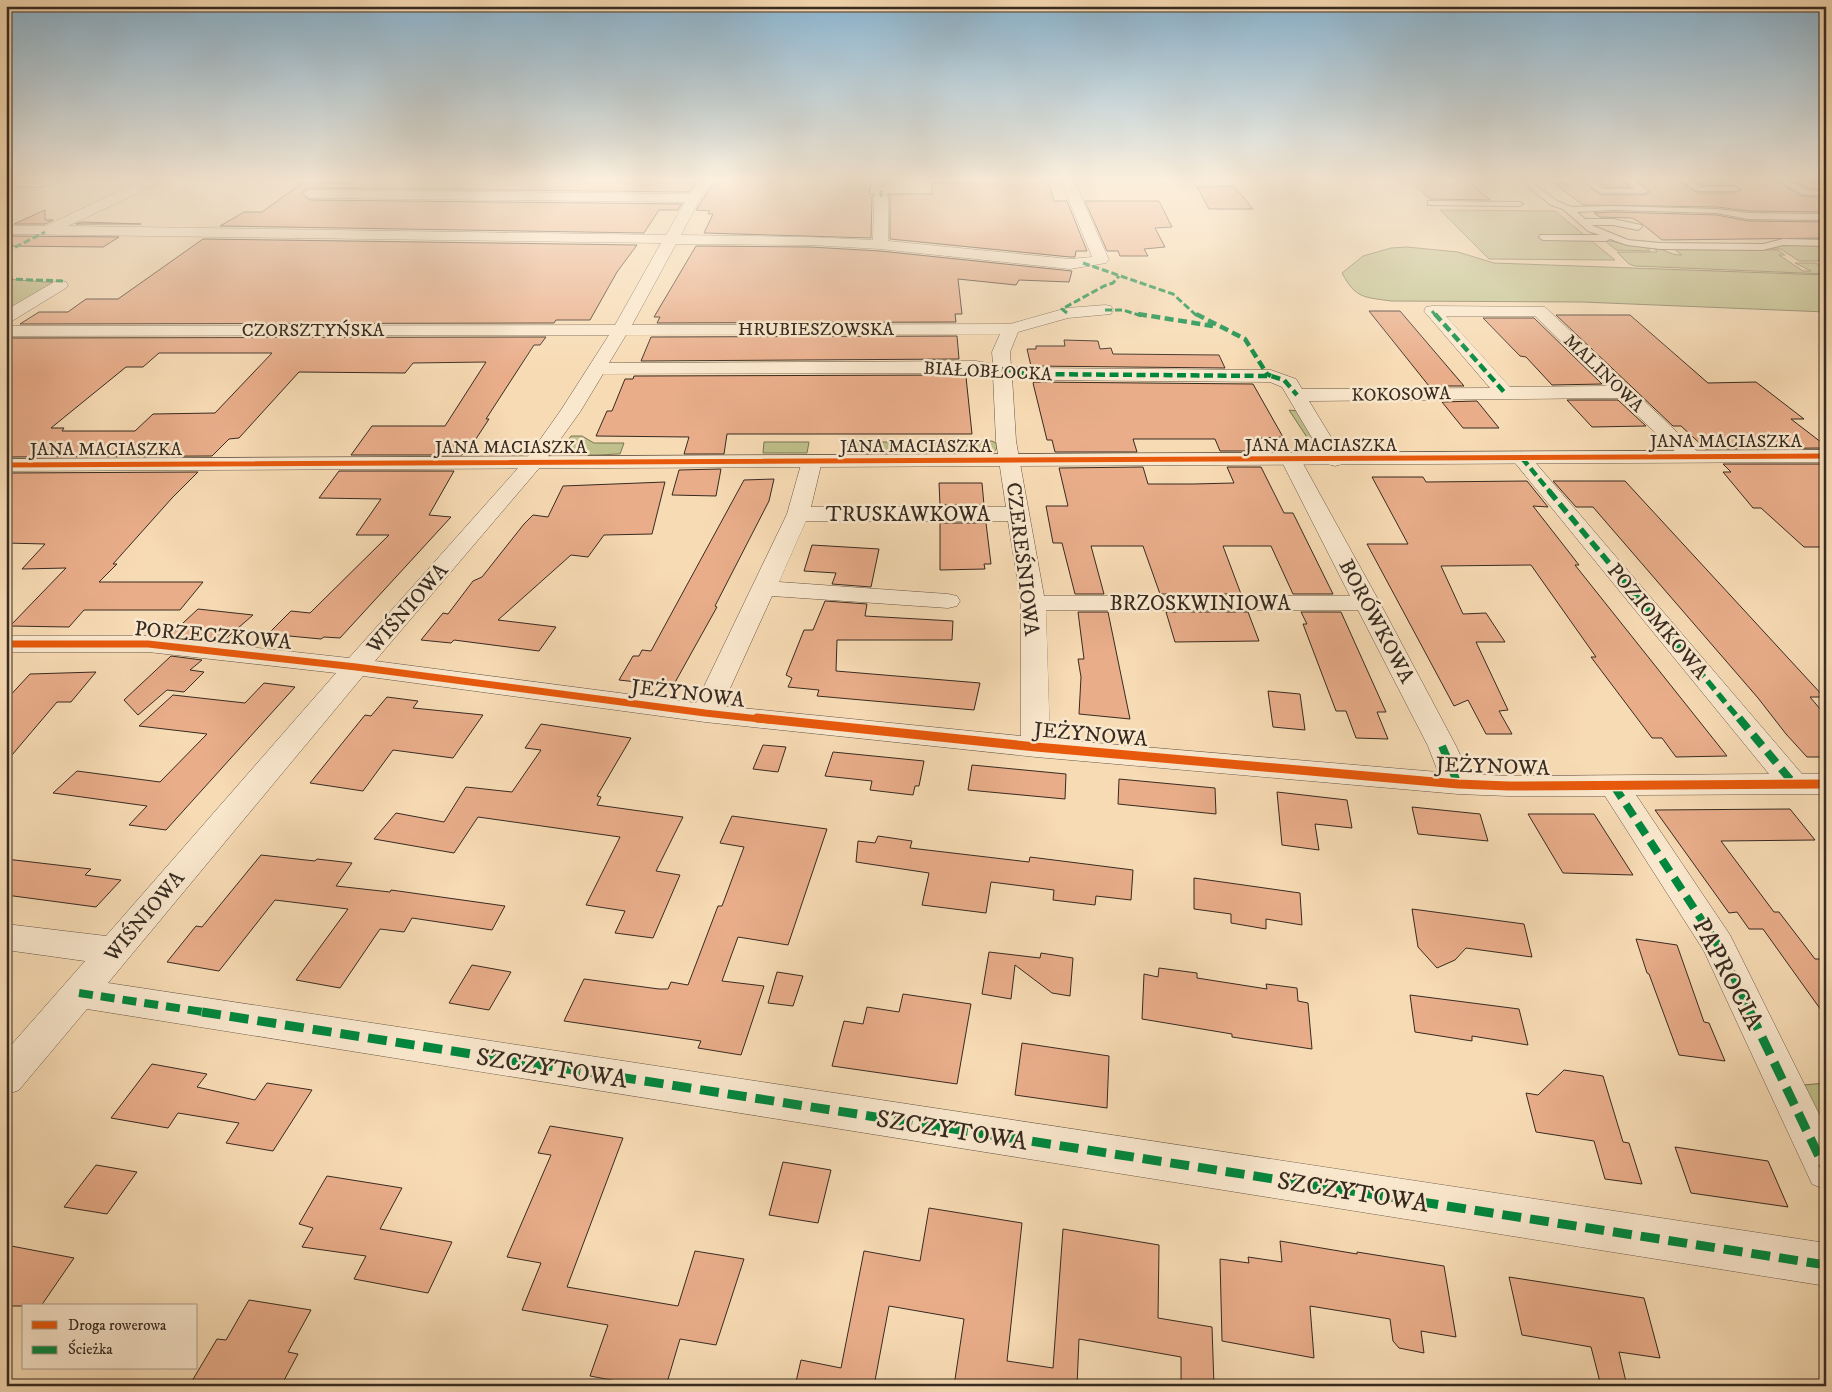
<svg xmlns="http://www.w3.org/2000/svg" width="1832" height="1392" font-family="'IM FELL DW Pica',serif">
<rect width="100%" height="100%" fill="#f7dbb4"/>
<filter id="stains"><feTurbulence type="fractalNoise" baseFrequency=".004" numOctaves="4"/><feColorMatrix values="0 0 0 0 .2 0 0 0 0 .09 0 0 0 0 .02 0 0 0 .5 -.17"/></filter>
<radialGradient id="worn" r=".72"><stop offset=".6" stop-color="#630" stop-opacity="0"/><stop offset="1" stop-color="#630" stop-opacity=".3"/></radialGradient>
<g fill="#bfc08b" stroke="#7b7656">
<path d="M1440,210l115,1 60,49 -126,-1z"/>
<path d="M1604,240l44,8 2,3 -34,-1z"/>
<path d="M1785,244h34l7,5v9l-3,3h-24l-18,-12h-13z"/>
<path d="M1407,247l51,5 36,11 332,12v37l-244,-10 -191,-1c-27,-4 -35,-2 -49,-28l21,-17 28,-8z"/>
<path d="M1654,248c13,1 13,7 28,7l-8,-6 104,1 7,5h-6l24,16h8l-16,-8h21l10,7v4l-191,-8 -6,-2 -12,-12h40z"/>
<path d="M6,279l53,4 -53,33z"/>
<path d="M1289,410l9,1 20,35 -5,4 -15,1 -3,-5 17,-1z"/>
<path d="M571,436h11l12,7h30l-4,11c-15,0 -46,5 -57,-6z"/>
<path d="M992,441l4,2 1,5 -4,5h-63l-1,-11z"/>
<path d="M764,442h45l-2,11h-44z"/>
<path d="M848,442h46v11h-48z"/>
<path d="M1826,1083v51l-23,-49z"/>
</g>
<g fill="#e9ad8a" stroke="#372b21" fill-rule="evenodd">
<path d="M357,178l209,2 2,-1 132,-1 -11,14 -379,-4 -9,5 9,7 372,4 -4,6h-19l-15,23 -424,-7 24,-14h18l40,-29h49z"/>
<path d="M717,178l132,2v-2h23l-3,16h6l-3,3 -1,41 -167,-5 9,-19h-5l2,-3 -14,-1z"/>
<path d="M999,178h48l7,23h13l20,50h-11l-1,6h-5l-180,-18v-42l-3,-3h45v-11l68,-1z"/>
<path d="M1408,178h57l25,22 -60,-1z"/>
<path d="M1559,178h18l24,17h43l6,-3 -14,-12h40l22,13h37l6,-3 -5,-5h-35l-8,-5 79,-2 29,18 25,2v14l-78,-1 -31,-4 -134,-2 -29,-22 12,1z"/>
<path d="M1591,178h28l11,9h-26z"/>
<path d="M1788,178h21l2,4 15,5v3l-18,-2z"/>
<path d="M1234,186l19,23h-44l-12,-22z"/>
<path d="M1085,201h74l13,26 -17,1 10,19 -21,2 4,7h-28l-2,-5h-11z"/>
<path d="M45,210v10h8l-8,4h-31z"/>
<path d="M1613,212l104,3 31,6 78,1v16l-164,2 -21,-17 -9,-5 -32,-1 -6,-4z"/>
<path d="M82,222l59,2h-65z"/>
<path d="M6,236l113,1 -16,10 -97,-1z"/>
<path d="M203,239l434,6 -20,27 -27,48h-34l-2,3 -534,1 19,-12h29l18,-13h32z"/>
<path d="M696,246l114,1 70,4 192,20 -3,11 -50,-2 -3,5 -58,-6 4,35h-7l1,8 -299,1 3,-6h-6z"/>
<path d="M1369,311h31l64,75h-35z"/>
<path d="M1556,315h74l78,68 48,-1 48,37h-13l35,27v2l-120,1 -25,-23h-8z"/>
<path d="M1483,318h51l68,66 -50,1 -26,-28 -6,-1z"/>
<path d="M957,336l2,23 -318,2 10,-24z"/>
<path d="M546,337l-6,8h-6l-48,74h3l-19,29h-4l-4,7h-111l21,-29h73l41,-64 -73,1 -8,10 -106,-1 -60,66 -10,1 -17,17 -206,1v-119zM159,353h113l-57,60 -62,1 -18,17h-73l2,-3h-13l75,-61h17z"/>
<path d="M1064,340l34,1 2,8 11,-1 2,6 106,1 6,13 -194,-2 -4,-17h9v-3h29z"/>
<path d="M960,375v2h6l6,57h-245l-3,20h-40l5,-17 -93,-1 11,-25h5l13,-32h8l1,-3z"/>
<path d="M1034,382l219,2 30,53 -36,2 7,12h-34l-5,-12h-82l4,13h-82l-3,-12h-5l-14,-57z"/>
<path d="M1567,400h51l28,26 -54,1z"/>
<path d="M1477,401l22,27h-36l-21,-26z"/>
<path d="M1723,464h103v83h-22l-43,-39h-8l-30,-36h8z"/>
<path d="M1143,467l5,17h45l41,-1 -7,-16h34l23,46h9l40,81h-40l-22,-48h-48l18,48h-81l-17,-48h-52l13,48h-29l-13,-51h-9l-7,-37h22l-9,-38z"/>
<path d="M721,469l-5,27 -44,-1 7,-25z"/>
<path d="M339,471h115l-25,44 22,2 -111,121 -16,-1 -3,2 -53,-5 23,-23 19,2 79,-78h-33l25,-36 -62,-1z"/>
<path d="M198,472l-26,26 -59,66h4l-18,18h104l-23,28h-96l-15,17 -59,-1 56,-58 -44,1 23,-25 -39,-1v-70z"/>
<path d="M1372,477h51l3,5 101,-1 21,26 -15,-1 46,59h-4l152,191 -51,1 -14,-19h-10l-61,-81h5l-65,-92 -90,1 22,48 23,-1 19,29h-29l32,68 -9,1 13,23h-26l-18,-34 -14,6 -87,-162h41z"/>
<path d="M774,479l-5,22 -54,105 2,1 -44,79 -54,-6 14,-24h6l3,-6 9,1 93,-171z"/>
<path d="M1553,481h72l199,216h-14l16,19v41h-19l-21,-23 -28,-36 -165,-191h-17z"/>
<path d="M665,482l-13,52 -48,1 -16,22 -17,-2 -73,65 58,7 -17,24 -85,-11 -3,3 -30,-3 22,-27 5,1 25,-33 9,-4 42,-53 9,-9 15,2 15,-31z"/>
<path d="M939,483h43l2,22h-44z"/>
<path d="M940,523h46l5,41h-7l1,5 -45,1z"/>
<path d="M812,545l67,4 -8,38 -39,-3 4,-11 -32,-2z"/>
<path d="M825,601l42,3 -2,12 88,5 -1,19h-115l-1,31 144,12 -6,27 -157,-14 2,-6 -31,-3 4,-9 -6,-3 18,-45h9z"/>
<path d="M198,609l55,6 -31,27 -53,-6z"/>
<path d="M1078,612h30l22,107 -51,-5 2,-37 -3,-18h6z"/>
<path d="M1166,612h82l11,29 -84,1z"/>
<path d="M1301,612h40l45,100h-9l11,27 -32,-1 -10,-27h-10l-33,-87h4z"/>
<path d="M171,656l31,4 -12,10 14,2 -20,20 -17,-2 -29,25 -14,-15z"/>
<path d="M96,672l-25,30h-14l-51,60v-62l24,-26z"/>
<path d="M264,683l31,4 -129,143 -37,-5 18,-19 -94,-13 24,-22 83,11 47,-48 -68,-8 34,-31 72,8z"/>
<path d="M1268,691l32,3 5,36 -32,-3z"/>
<path d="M387,697l31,4 -5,7 70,7 -30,43 -60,-8 -30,41 -53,-8 55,-68 6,1z"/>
<path d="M541,724l90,14 -34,58 4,1 -4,8 86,12 -27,54 24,4 -27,63 -38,-5 10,-22 -39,-6 34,-68 -142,-20 -24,36 -80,-14 22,-26 48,9 22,-35 46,5 29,-42 -16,-2z"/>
<path d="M763,745l23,2 -8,25 -25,-3z"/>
<path d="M833,752l91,9 -5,25h-4l-2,9 -43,-5 2,-9 -47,-5z"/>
<path d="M972,765l94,9 -1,25 -97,-9z"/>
<path d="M1119,779l96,9 1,26 -98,-10z"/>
<path d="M1277,792l70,8 5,28 -37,-4 4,26 -37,-5z"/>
<path d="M1412,807l68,7 8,27 -70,-7z"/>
<path d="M1790,809l25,31 -94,1 53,71h5l36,47h11v58l-63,-88h-14l-12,-17 -8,1 -74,-103z"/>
<path d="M1528,814h66l39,61 -70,-2z"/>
<path d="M732,816l95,13 -39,116 -50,-8 -16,44 42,5 -23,69 -43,-7 3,-7 -137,-20 20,-42 75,10h9l3,-7 17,3 30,-79h4l22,-59 -24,-4z"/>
<path d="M878,836l34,5 -2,7 119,14 1,-5 103,13 -2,30 -35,-4 -1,9 -42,-5 1,-10 -63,-8 -5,31 -64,-8 7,-32 -73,-11 2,-21 17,2z"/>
<path d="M261,855l54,6 2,-2 35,4 -16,23 54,6 1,-2 114,16 -13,24 -80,-12 -8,14 -24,-3 -40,59 -44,-8 52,-71 -73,-9 -56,71 -52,-9 29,-36 6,1z"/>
<path d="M6,859l85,10 -6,6 36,5 -25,27 -90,-12z"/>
<path d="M1194,878l106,15 2,32 -36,-6v10l-35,-6v-9l-37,-5z"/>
<path d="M1412,909l112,15 8,33 -66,-9 -11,12 -18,8 -19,-21z"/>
<path d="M1636,939l41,6 27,77 5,1 16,38 -46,-6 -30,-81 -2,-1z"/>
<path d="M989,952l51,6 1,-5 32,5 -3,38 -18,-3 -37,-28 -4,34 -29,-5z"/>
<path d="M472,965l39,7 -22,38 -40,-7z"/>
<path d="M1159,968l38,5v5l70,11 -1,-5 31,4 1,13 10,2 4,46 -80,-12v-3l-90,-15 2,-45 14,3z"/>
<path d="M777,972l26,4 -10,30 -25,-3z"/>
<path d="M903,994l68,10 -14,80 -125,-18 12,-45 19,3 4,-17 32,5z"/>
<path d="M1410,995l109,14 9,36 -56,-9v5l-57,-9z"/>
<path d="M1022,1043l87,13 -2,52 -92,-13z"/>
<path d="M152,1064l55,10 -10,13 58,13 12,-17 45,7 -39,61 -47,-8 13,-20 -61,-10 -10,15 -57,-10z"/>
<path d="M1564,1070l39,6 20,66 6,1 13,41 -37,-5 -11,-38 -58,-9 -10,-39 12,2z"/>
<path d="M550,1126l73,12 -56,149 111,19 17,-55 49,8 -28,86 -36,-6 -14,47h-23l-53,-10 18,-51 -86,-15 19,-47 -34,-6 44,-102 -13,-2z"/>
<path d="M1675,1147l93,14 20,46 -97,-14z"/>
<path d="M783,1162l48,8 -13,53 -49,-8z"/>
<path d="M96,1165l41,7 -30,42 -43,-7z"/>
<path d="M327,1176l75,12 -22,41 72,13 -24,51 -74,-14 12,-23 -64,-9 11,-19 -14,-4z"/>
<path d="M929,1208l93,15 -15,138 46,7 10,-139 96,16 -1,73 54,9 2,59h-33v-29l-102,-18 -2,47h-123l10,-67 -75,-13 -15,80h-79l6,-26 40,8 23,-117 56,10z"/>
<path d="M1280,1241l77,13v-2l87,14 12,71 -35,-6 3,22 -25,-5 -6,-7 -3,-22 -80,-13 4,52 -92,-17 -2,-82 29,4 -1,-6 34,5z"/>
<path d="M6,1245l68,13 -33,48h-35z"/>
<path d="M1509,1277l135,21 16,60 -41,-6 8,34h-26l-10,-39 -69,-12z"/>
<path d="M249,1300l62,10 -23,42 10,2 -17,32h-92l28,-47 9,1z"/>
</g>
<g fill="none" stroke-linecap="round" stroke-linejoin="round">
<g stroke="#675746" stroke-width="2">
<g id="service">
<path d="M58,178h14l-33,9 -33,-1v-4l33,1z"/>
<path d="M117,178h39l2,2 -4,2 -33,-2z"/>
<path d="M1517,178h9l31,23 14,6 42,-1 104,3 31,4 78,1v6l-78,-1 -31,-6 -104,-3 -36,2 8,7h28l28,6 1,2 -4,3 -25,-5h-22l37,15 32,3 103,1 20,-5 43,1v6l-43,-1 -20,5 -103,-1 -33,-4 -17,-6 -4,2 -63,-1 -4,-3 1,-2h60l-12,-4 -25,-22 -12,-4z"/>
<path d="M1579,178h9l15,11h32l-14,-11h9l18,13 -4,2h-43z"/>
<path d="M1676,178h10l14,9h35l4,2 -4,2h-37z"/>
<path d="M1774,178h10l23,12 19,2v4l-24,-2z"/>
<path d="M1811,178l15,2v5l-14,-5z"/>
<path d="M1428,201l91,1 4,2 -4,2 -88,-1h-3z"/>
</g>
</g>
<g stroke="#675746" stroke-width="1">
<g id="minor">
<path d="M147,178h17l-1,3 -95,45 598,9 19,-33 -375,-4 -7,-4 7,-4 380,4 12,-16h13l-15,21 -19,36 129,2 63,3 1,-43 7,-4 7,4v44l182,18 22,-2 -32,-79h13l36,82 -3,3 -36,6 -190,-20 -70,-4 -134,-1 -44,81 378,-1 57,-16 38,-3 6,1 2,4 -2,4 -43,4 -50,14 -8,20 1,14 18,2 242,2 25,9 6,10 188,-1 -66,-77 2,-4 6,-1 113,1 153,145 3,4 -3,4 -7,2 -7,-2 -65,-62 -310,3 36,59 -3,4 -7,2 -7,-2 -3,-4 -43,-73 -12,-5 -241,-2 -17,-3 4,64 28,155h306l-69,-136 3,-4 7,-2 7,2 3,4 79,143 76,143 13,28 39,2 261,-2 -258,-316 3,-4 7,-2 7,2 274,320h24v20l-190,1 94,140 96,193v62l-14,-6 -108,-233 -99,-155h-97l-50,-2 -422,-37 -331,-35 -342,-46 -255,307 1718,260v43l-1739,-277 -68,81 -13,5v-44l79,-90 -79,-11v-26l100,12 230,-263 -188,-21h-142v-16h142l201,22 178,-200 34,-48 48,-75 -603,1v-10l609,-1 46,-82 -655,-9v-8h39zM1446,316h89l72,70 -97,1zM1000,334l-8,18 1,12 -17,-3 -367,2 17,-28zM976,373l17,2 3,66 10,66h-195l11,-46 -3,-4 -7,-2 -7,2 -3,4 -15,53 -91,189 -321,-42 166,-195 39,-54 23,-38zM806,521h202l13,82v133l-299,-30 50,-110 176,12 9,-2 3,-5 -3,-5 -9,-2 -169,-12zM1046,610h312l70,136 10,26 -388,-33z"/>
<path d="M60,280l6,2 2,3 -2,3 -54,33 -6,1v-12l48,-28z"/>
</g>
</g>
<g stroke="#675746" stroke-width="1">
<path id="tertiary" d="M1826,450v12l-1820,9v-12z"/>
</g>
<use href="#service" fill="#fae8ce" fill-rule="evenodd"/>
<use href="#minor" fill="#fae8ce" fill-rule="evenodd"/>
<use href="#tertiary" fill="#fae8ce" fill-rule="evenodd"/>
<g stroke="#00873e" stroke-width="3" stroke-dasharray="7 3" stroke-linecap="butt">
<path d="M881,197l2,-19"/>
<path d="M6,252l39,-20"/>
<path d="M1083,263l90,31 24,22"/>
<path d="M6,279l60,2"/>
<path d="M1105,310h18l19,6"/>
<path d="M1432,311l4,5"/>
<path d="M1067,313l-5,-4 42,-23 9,-3 6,-7"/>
</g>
<g stroke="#00873e" stroke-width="4.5" stroke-dasharray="9 4.5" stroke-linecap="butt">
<path d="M1138,314l75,12"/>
<path d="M1196,314l49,25 22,35 4,2"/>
<path d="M1435,314l70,79"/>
<path d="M1002,369l27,5 242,2 13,4 13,15"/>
<path d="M1522,458l28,34"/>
</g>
<path stroke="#00873e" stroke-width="5.5" stroke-dasharray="11 5.5" stroke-linecap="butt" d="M1549,491l191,229"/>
<g stroke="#00873e" stroke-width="8" stroke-dasharray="14 8" stroke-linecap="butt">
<path d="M1739,718l55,66"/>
<path d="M1442,746l16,38"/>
<path d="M1614,786l104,159 33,68"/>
<path d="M79,993l131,20"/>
</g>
<g stroke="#00873e" stroke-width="9" stroke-dasharray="19 9" stroke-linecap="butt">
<path d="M202,1012l1624,253"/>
<path d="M1750,1012l76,159"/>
</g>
<g stroke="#fae8ce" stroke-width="7">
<path id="cycleway-far2" d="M6,465l1820,-9"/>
</g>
<g stroke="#fae8ce" stroke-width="10">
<path id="cycleway-far1" d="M6,644h142l208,23 349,46 64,7"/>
</g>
<g stroke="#fae8ce" stroke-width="12">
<path id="cycleway" d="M757,718l279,29 422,37 50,2 318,-2"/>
</g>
<use href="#cycleway-far2" stroke="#e8590c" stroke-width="5"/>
<use href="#cycleway-far1" stroke="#e8590c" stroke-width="7"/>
<use href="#cycleway" stroke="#e8590c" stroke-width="9"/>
</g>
<linearGradient id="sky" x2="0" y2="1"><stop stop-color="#8ab6d3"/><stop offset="0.48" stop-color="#fbefdd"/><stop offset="1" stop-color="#fbefdd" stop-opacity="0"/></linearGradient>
<rect width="1832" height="373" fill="url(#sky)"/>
<g text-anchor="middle" stroke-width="5" stroke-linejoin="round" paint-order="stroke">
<g font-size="18" fill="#372b21" stroke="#fae8ce">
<text x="816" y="335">HRUBIESZOWSKA</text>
<text x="313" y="336">CZORSZTYŃSKA</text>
<text transform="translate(988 371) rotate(3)" y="6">BIAŁOBŁOCKA</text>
<text transform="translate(1604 373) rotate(44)" y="6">MALINOWA</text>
<text transform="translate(1401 394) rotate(-1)" y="6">KOKOSOWA</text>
<text x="1726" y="447">JANA MACIASZKA</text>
<text x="1321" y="451">JANA MACIASZKA</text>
<text x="916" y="452">JANA MACIASZKA</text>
<text x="511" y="453">JANA MACIASZKA</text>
<text x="106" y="455">JANA MACIASZKA</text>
</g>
<g font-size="21" fill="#372b21" stroke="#fae8ce">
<text x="908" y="521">TRUSKAWKOWA</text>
<text transform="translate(1023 559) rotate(83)" y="7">CZEREŚNIOWA</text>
<text x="1200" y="610">BRZOSKWINIOWA</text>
<text transform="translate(407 608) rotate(-49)" y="7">WIŚNIOWA</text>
<text transform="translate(1377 621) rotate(62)" y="7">BORÓWKOWA</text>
<text transform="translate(1658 621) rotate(50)" y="7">POZIOMKOWA</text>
<text transform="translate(213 635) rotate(5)" y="7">PORZECZKOWA</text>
<text transform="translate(688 693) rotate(7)" y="7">JEŻYNOWA</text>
<text transform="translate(1091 734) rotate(5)" y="7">JEŻYNOWA</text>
<text transform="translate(1493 766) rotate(2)" y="7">JEŻYNOWA</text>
<text transform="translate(144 916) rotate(-50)" y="7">WIŚNIOWA</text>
</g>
<g font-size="25" fill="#372b21" stroke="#fae8ce">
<text transform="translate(1729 973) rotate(62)" y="9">PAPROCIA</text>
<text transform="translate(552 1067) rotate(9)" y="9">SZCZYTOWA</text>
<text transform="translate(952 1129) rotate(9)" y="9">SZCZYTOWA</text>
<text transform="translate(1353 1191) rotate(9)" y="9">SZCZYTOWA</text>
</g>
</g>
<rect width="1832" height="1392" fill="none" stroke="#f7dbb4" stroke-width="25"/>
<rect x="8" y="8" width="1817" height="1377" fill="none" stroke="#372b21" stroke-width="2.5"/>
<rect x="12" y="12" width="1807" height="1367" fill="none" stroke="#372b21"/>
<rect x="22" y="1304" width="175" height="65" fill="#fae8ce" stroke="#ac9c89"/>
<rect x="32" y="1321" width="25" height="8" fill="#e8590c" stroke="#ac9c89"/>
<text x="68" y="1330" font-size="15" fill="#372b21">Droga rowerowa</text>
<rect x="32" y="1346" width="25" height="8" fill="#00873e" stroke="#ac9c89"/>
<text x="68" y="1354" font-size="15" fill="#372b21">Ścieżka</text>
<rect width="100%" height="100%" filter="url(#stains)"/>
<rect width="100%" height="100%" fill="url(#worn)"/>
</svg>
